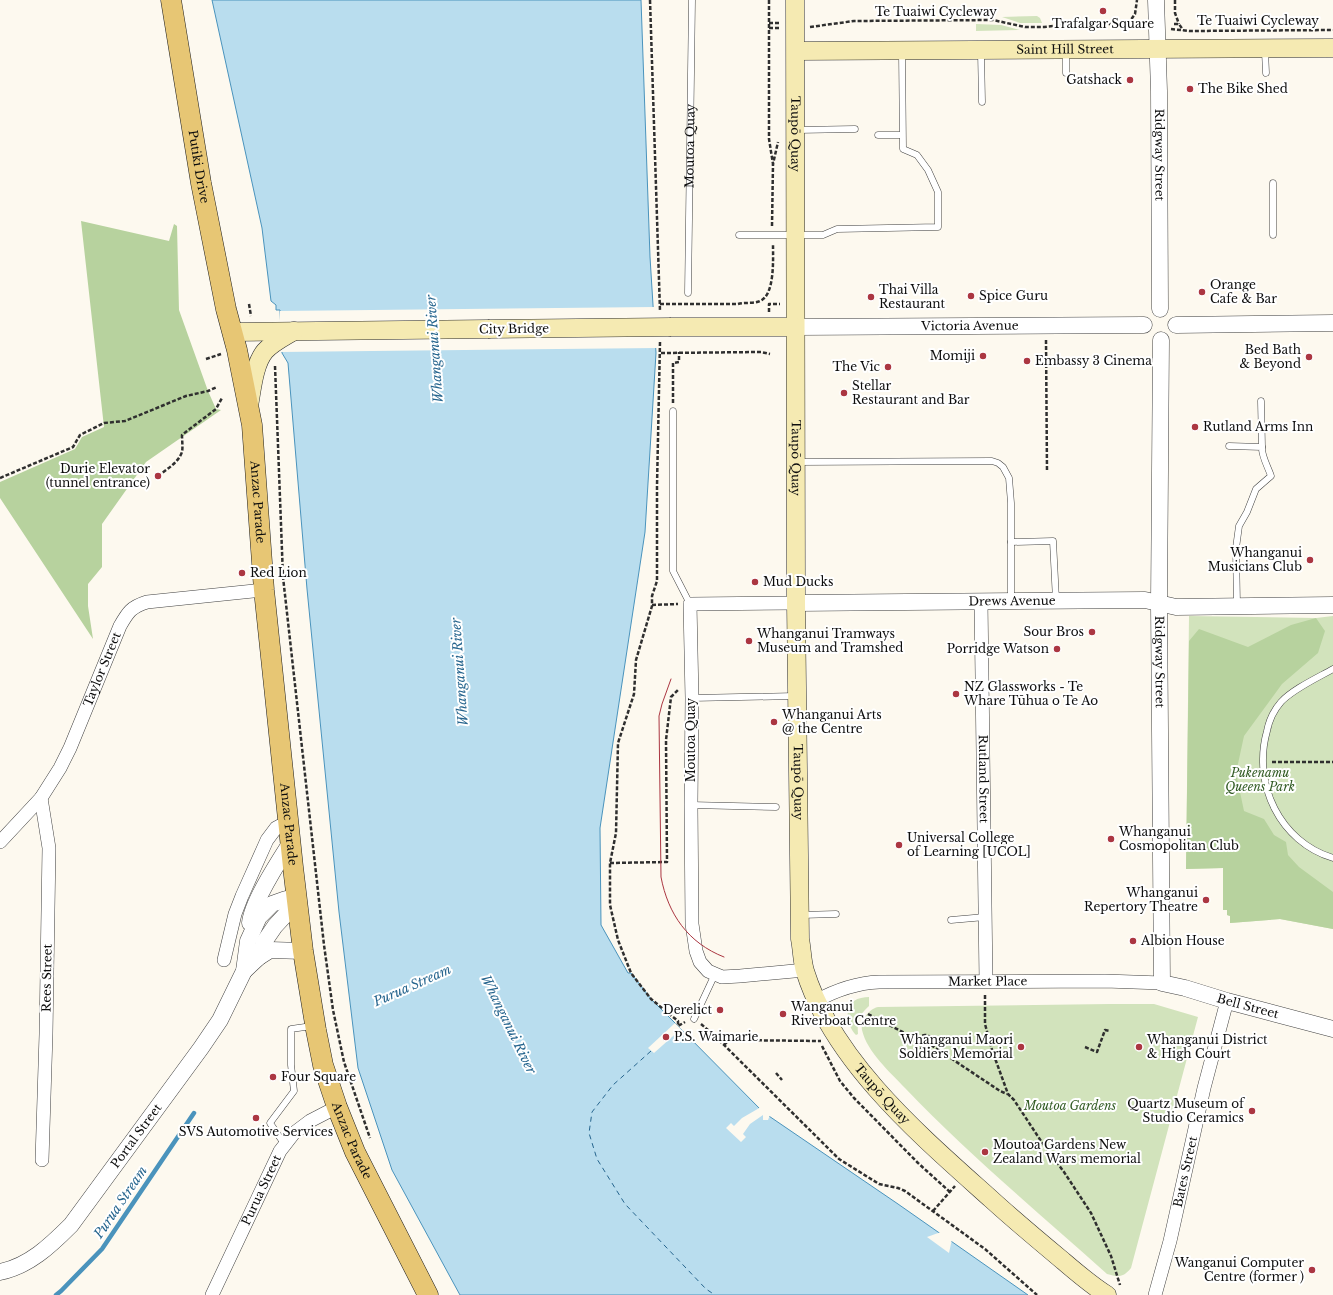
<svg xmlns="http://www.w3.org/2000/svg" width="1333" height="1295" font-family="'Libre Baskerville',serif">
<rect width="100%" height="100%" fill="#fdf9ef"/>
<g fill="#d2e3bc">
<path d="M1037,16l3,2 2,5h-22l-18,-6z"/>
<path d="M976,24l25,1 19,5 -44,1z"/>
<path d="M1189,616l127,2 17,-2v313l-53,-10 -50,4v-7l-3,-1v-5h-4v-42l-37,1z"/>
<path d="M869,997v9c-10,9 -12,14 -11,28l-2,1c-8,-8 -13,-26 -2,-34 4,-3 10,-4 15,-4z"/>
<path d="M1110,1004h44l44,13 -67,251c-8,10 -13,9 -24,6 -68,-61 -139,-120 -202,-186 -15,-16 -38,-36 -43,-58 -2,-10 7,-21 16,-23z"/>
</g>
<g fill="#b7d29e">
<path d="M81,221l88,20 5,-17 3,2 2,84 29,81 8,18 5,1 -75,52 -44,62v43l-14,17v22l5,33 -93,-141v-16l75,-33 7,-12 22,-10z"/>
<path d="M1316,618l9,13 -7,22 -36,31 -38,52 -8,37 8,38 20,8 10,16 12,7 2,13 11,12 34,25v37l-53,-10 -50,4v-7l-3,-1v-5h-4v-42l-37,1 3,-228 10,-12 49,18 43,-22z"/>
</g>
<path fill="#b9ddee" stroke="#4a93bc" d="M212,0h429l9,257 6,96 -11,179 -45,296 1,97 27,48h3l20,26 24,24 88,89 135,92 130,91h-568l-68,-125 -34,-102 -19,-156 -32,-323 -19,-226 -6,-10 -2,-43h-4v-5l-5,-4 -9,-73z"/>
<g fill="#fdf9ef">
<path d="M655,307l3,41 -378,4v-41z"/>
<path d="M675,1023l6,6 -27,24 -6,-5z"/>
<path d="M761,1107l9,8 -2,5h-5v-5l-13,9 -7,10 3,3 -5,5 -15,-14 5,-5 3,3 8,-8z"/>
<path d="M941,1232l11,7 -3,14 -22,-16z"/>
</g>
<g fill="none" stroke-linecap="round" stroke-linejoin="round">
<path stroke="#4a93bc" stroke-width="4.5" d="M56,1295l5,-4 41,-42 92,-136"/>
<path stroke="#26658e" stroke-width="1" stroke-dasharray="5 4" stroke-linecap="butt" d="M651,1051l-38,34 -21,27 -3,21 8,26 28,45 81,85 9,6"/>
<g stroke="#404040" stroke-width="7">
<g id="service">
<path d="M1066,51v22"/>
<path d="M1265,51l1,22"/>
<path d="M981,52l1,50"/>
<path d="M797,130l58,-1"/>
<path d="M878,135h24"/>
<path d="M739,235h84l14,-6 101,-2v-35l-10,-22 -11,-15 -14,-6 -1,-97"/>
<path d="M1273,235v-52"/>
<path id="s1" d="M688,293l4,-293"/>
<path d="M1261,401l1,46"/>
<path d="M673,411v160l17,33"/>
<path d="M1229,446l33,1c-1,8 6,20 9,29l-15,13 -9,23 -8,14 -3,22 1,57"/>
<path d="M797,462l195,-1 6,2 5,4 6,11 2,25v97"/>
<path d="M1011,542l42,-1 3,59"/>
<path d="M1333,669c-16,9 -40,20 -52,33 -7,8 -12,19 -14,29 -15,53 13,111 66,127"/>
<path d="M692,698l103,-2"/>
<path d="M691,805l85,2"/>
<path d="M801,915l35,-1"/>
<path d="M951,920l34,-3"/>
<path d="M694,1019l21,-45"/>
<path d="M285,1145l-15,-22 24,-32 -3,-26v-36l21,-3"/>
</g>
</g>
<g stroke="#404040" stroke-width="14">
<g id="minor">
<path id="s2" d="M981,601l5,380"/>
<path d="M796,603l-106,1 2,94 -1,107 1,119 4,27 4,11 8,9 14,6 18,-1 65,-6"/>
<path d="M41,798l8,50 -3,186 -4,126"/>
<path id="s3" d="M0,842l41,-44 19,-30 10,-20 50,-122c8,-14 11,-19 27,-24l117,-12"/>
<path d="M224,960l11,-46 7,-18 25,-56 9,-12 13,-7"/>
<path id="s4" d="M816,1001c20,-11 40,-18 63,-19l226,-1 57,2"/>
<path id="s5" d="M212,1295l68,-144 14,-18 16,-12 27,-14"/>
<path id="s6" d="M1155,1295l15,-54 34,-153 23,-87"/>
</g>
</g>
<g stroke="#404040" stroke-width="17">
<g id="tertiary">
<path id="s7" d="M1156,0l3,91 1,218"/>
<path d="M1176,325l157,-2"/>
<path id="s8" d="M795,327l349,-2"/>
<path id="s9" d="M1161,340l-2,264 3,379 23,5 42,13 106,28"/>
<path id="s10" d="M796,603l349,-3 31,7 157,-2"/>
<path d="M250,923c2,-21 29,-62 41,-81"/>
<path d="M259,957l5,-15 11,-16 13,-14 10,-3"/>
<path d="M244,971l15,-14 11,-7 33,1"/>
<path id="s11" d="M0,1272c29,-6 50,-26 71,-47l130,-177 19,-28 24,-49 4,-30 11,-24 13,-13 14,-5 11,-2"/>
</g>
</g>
<g stroke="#2f2f2f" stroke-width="19">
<g id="secondary">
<path id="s12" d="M795,0l1,603 4,336c2,10 2,22 5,32 28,91 117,166 186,228 23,21 47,41 71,61 14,12 29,25 45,35"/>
<path id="s13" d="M796,51l537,-3"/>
<path d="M671,327h124"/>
<path d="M233,332l255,-3"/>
<path d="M249,406c3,-16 5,-42 16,-55 7,-8 19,-14 29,-20"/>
</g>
</g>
<g stroke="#1e1e1e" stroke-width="21">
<g id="primary">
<path id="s14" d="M171,0l30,183 25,126 11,41 15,75 12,165 29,277 10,84 13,79 7,35 14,42 18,45 73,143"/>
</g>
</g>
<g stroke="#2f2f2f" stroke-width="2.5" stroke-dasharray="4 2" stroke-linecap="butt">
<path d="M650,0l10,311"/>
<path d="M769,0v139l4,25 5,-22"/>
<path d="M1175,0v13l4,11"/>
<path d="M769,23h12"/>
<path d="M1128,24l7,-10 2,-14"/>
<path d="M1129,24l9,-2"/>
<path d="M1174,24h5l4,6"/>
<path d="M810,27l44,-6 139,-1 32,7h19l29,-3h55l5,3h10"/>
<path d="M769,28h10"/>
<path d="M1171,29l18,2 144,-1"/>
<path d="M772,226l1,-62"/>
<path d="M249,304l2,12"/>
<path d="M660,304h78c7,-2 16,0 22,-3 15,-6 13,-42 13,-56"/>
<path d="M769,312v-8h11"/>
<path d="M1046,340l1,132"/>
<path d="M660,342l-3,144v95l-5,15v10l-16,54 -2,34 -16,49 -2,90 -6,30v42l8,35 13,33 20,26 27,22v5l7,-4"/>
<path d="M661,353l100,-1 9,2"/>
<path d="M206,359l15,-5"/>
<path d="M275,366l8,211 41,368 9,65 11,52 26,76"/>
<path d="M673,403v-40l6,-1v-10"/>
<path d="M158,476c9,-7 20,-13 24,-24 1,-5 0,-11 0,-17l5,-4 29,-22 6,-11"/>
<path d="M0,478l73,-31 7,-12 24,-12 21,-2 61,-25 22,-5 9,-4"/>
<path d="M652,605l26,-1"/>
<path d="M1272,762h61"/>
<path d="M610,863l57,-1 -1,-122 5,-43 8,-8"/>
<path d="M985,995v29l7,26 16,44 6,6 27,41 23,31 27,41 20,43 9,29"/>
<path d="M868,1014l50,26"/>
<path d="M701,1024l15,13 123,122 40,25 19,4 7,3 80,58 52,46"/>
<circle cx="925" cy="1042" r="7"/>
<path d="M724,1045l5,-5 92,1"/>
<path d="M931,1045l69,46 7,3"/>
<path d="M822,1046l18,35 14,17 64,65 32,29"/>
<path d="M1085,1047l12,5 8,-22 5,1"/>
<path d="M776,1073l6,7"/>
<path d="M933,1211l22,-25"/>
</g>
<use href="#service" stroke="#fff" stroke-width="6"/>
<use href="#minor" stroke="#fff" stroke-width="13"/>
<use href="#tertiary" stroke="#fff" stroke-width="16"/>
<use href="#secondary" stroke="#f5eab2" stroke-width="18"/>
<use href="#primary" stroke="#e7c674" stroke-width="20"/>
<path stroke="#ab3641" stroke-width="1" d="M671,679l-9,25 -3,12 2,161c7,37 27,66 63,80"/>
<g stroke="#2f2f2f" stroke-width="19" stroke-linecap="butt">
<path id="secondary-bridge" d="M488,329l183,-2"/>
</g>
<use href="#secondary-bridge" stroke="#f5eab2" stroke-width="18"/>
</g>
<g fill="#ab3641" stroke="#fff" stroke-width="1.5">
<circle cx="1103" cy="11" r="4"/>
<circle cx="1130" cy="80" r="4"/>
<circle cx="1190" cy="89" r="4"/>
<circle cx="1202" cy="292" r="4"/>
<circle cx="971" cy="296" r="4"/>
<circle cx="871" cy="297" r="4"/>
<circle cx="983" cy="356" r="4"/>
<circle cx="1309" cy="357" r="4"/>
<circle cx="1027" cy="361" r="4"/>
<circle cx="888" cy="367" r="4"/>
<circle cx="844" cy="393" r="4"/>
<circle cx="1195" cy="427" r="4"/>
<circle cx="158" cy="476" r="4"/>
<circle cx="1310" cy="560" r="4"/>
<circle cx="242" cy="573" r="4"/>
<circle cx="755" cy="582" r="4"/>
<circle cx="1092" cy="632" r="4"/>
<circle cx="749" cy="641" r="4"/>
<circle cx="1057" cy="649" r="4"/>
<circle cx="956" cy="694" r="4"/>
<circle cx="774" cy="722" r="4"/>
<circle cx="1111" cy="839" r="4"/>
<circle cx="899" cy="845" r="4"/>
<circle cx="1206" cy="900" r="4"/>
<circle cx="1133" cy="941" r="4"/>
<circle cx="720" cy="1010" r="4"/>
<circle cx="783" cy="1014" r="4"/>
<circle cx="666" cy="1037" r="4"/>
<circle cx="1021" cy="1047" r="4"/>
<circle cx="1139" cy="1047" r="4"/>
<circle cx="273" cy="1077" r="4"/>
<circle cx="1252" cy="1111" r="4"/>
<circle cx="256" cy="1118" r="4"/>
<circle cx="985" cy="1152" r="4"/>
<circle cx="1312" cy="1270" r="4"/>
</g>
<g text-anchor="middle" stroke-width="4" stroke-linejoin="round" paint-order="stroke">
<g font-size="12" fill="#0d0d0d" stroke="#fff">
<text x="936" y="16">Te Tuaiwi Cycleway</text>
<text x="1258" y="25">Te Tuaiwi Cycleway</text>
<text dy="4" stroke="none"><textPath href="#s13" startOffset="269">Saint Hill Street</textPath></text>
<text dy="4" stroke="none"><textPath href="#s12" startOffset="134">Taupō Quay</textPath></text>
<text dy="4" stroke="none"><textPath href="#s1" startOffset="147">Moutoa Quay</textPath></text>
<text dy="4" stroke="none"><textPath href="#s7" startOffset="155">Ridgway Street</textPath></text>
<text dy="4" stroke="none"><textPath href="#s14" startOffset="169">Putiki Drive</textPath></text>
<text dy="4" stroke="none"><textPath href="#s8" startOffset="175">Victoria Avenue</textPath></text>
<text transform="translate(514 329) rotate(-1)" y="4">City Bridge</text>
<text dy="4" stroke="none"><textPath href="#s12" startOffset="458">Taupō Quay</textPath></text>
<text dy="4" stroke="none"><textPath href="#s14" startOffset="510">Anzac Parade</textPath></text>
<text dy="4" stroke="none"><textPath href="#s10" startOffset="216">Drews Avenue</textPath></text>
<text dy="4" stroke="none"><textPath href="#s9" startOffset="322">Ridgway Street</textPath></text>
<text dy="4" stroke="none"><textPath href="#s3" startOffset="203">Taylor Street</textPath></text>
<text transform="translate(691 740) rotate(-90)" y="4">Moutoa Quay</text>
<text dy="4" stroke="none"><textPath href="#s2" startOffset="178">Rutland Street</textPath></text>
<text dy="4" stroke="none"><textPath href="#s12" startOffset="782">Taupō Quay</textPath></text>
<text dy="4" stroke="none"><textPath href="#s14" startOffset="834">Anzac Parade</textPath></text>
<text transform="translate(47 978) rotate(-89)" y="4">Rees Street</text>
<text dy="4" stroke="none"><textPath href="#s4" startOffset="175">Market Place</textPath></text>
<text dy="4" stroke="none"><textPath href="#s9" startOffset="732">Bell Street</textPath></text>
<text dy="4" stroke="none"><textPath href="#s12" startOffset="1118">Taupō Quay</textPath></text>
<text dy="4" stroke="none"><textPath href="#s11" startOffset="197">Portal Street</textPath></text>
<text dy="4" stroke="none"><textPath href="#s14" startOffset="1158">Anzac Parade</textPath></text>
<text dy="4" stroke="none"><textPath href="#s6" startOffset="127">Bates Street</textPath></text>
<text dy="4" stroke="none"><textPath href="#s5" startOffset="116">Purua Street</textPath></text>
</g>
<g font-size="12" fill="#0d0d0d" stroke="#fff" text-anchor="start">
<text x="1103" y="28" text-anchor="middle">Trafalgar Square</text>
<text x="1122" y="84" text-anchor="end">Gatshack</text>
<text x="1198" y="93">The Bike Shed</text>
<text x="1210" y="289">Orange<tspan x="1210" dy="14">Cafe &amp; Bar</tspan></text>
<text x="879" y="294">Thai Villa<tspan x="879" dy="14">Restaurant</tspan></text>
<text x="979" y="300">Spice Guru</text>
<text x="1301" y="354" text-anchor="end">Bed Bath<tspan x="1301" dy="14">&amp; Beyond</tspan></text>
<text x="975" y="360" text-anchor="end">Momiji</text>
<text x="1035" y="365">Embassy 3 Cinema</text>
<text x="880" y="371" text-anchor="end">The Vic</text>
<text x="852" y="390">Stellar<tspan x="852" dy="14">Restaurant and Bar</tspan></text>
<text x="1203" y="431">Rutland Arms Inn</text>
<text x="150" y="473" text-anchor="end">Durie Elevator<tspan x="150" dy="14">(tunnel entrance)</tspan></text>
<text x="1302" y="557" text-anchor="end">Whanganui<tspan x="1302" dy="14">Musicians Club</tspan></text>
<text x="250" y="577">Red Lion</text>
<text x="763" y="586">Mud Ducks</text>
<text x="1084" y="636" text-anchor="end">Sour Bros</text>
<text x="757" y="638">Whanganui Tramways<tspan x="757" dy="14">Museum and Tramshed</tspan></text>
<text x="1049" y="653" text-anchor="end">Porridge Watson</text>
<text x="964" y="691">NZ Glassworks - Te<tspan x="964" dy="14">Whare Tūhua o Te Ao</tspan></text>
<text x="782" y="719">Whanganui Arts<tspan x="782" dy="14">@ the Centre</tspan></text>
<text x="1119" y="836">Whanganui<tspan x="1119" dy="14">Cosmopolitan Club</tspan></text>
<text x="907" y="842">Universal College<tspan x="907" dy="14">of Learning [UCOL]</tspan></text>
<text x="1198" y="897" text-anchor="end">Whanganui<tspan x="1198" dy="14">Repertory Theatre</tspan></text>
<text x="1141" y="945">Albion House</text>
<text x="791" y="1011">Wanganui<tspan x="791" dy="14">Riverboat Centre</tspan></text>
<text x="712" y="1014" text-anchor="end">Derelict</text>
<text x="674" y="1041">P.S. Waimarie</text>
<text x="1013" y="1044" text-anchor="end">Whanganui Maori<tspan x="1013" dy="14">Soldiers Memorial</tspan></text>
<text x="1147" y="1044">Whanganui District<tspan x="1147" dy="14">&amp; High Court</tspan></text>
<text x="281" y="1081">Four Square</text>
<text x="1244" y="1108" text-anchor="end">Quartz Museum of<tspan x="1244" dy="14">Studio Ceramics</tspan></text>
<text x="256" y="1136" text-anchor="middle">SVS Automotive Services</text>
<text x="993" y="1149">Moutoa Gardens New<tspan x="993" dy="14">Zealand Wars memorial</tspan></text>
<text x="1304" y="1267" text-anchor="end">Wanganui Computer<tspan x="1304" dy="14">Centre (former )</tspan></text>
</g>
<g font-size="12" font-style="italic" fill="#335c25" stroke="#fff">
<text x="1260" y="777">Pukenamu<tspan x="1260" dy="14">Queens Park</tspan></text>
<text x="1070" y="1110">Moutoa Gardens</text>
</g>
<g font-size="13" font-style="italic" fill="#26658e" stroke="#fff">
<text transform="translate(434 349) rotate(-94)" y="5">Whanganui River</text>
<text transform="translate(459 672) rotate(-94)" y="5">Whanganui River</text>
<text transform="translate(412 985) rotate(-24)" y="5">Purua Stream</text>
<text transform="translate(509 1024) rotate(64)" y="5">Whanganui River</text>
<text transform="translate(120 1202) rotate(-56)" y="5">Purua Stream</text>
</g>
</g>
</svg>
